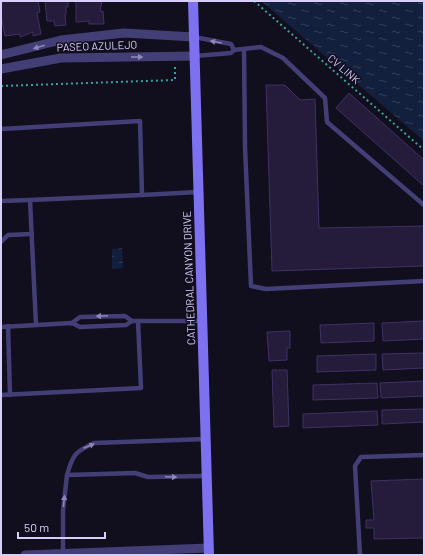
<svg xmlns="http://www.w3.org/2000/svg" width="425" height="556" font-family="Barlow,sans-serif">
<defs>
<pattern id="water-ripples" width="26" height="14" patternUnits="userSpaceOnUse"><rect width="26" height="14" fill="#121f3d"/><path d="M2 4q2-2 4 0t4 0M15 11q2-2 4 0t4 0" fill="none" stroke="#343e5a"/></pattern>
</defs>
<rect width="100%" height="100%" fill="#110e1d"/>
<g fill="url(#water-ripples)">
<path d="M261,1h163v140z"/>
<path d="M122,248l1,20 -11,1v-20z"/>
</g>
<g fill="#251c3b" stroke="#3f3165">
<path d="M1,1h37l2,11 -3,1 4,21 -8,2v-4l-13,5v-3l-15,2 -4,-20z"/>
<path d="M45,1h23v6h-2v7h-1l1,11 -11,1 -1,-5h-7z"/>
<path d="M76,1h26l-2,10h3l1,13h-15v-3l-13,1z"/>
<path d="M266,85h19l15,15 15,-1 4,129 105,-2v40l-152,5z"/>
<path d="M349,93l75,67v26l-88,-78z"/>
<path d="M424,321v18l-41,2 -1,-18z"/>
<path d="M374,323v18l-53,2 -1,-18z"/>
<path d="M290,331v17h-3v12l-18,1 -2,-29z"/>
<path d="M424,353v15l-41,2 -1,-16z"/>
<path d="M376,354v16l-59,2v-16z"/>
<path d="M272,370h15l2,56 -15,1z"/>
<path d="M424,381v15l-43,2 -1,-15z"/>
<path d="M377,383l1,15 -65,2v-15z"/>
<path d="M424,409v13l-42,2v-14z"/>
<path d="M377,411l1,14 -75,3v-14z"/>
<path d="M424,479v59l-50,1v-11h-8v-8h8l-3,-39z"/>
</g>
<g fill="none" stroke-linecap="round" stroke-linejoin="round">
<g stroke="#3aa1a2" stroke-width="2" stroke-dasharray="2 3" stroke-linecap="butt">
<path d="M254,1l170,149"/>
<path d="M1,86l174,-6v-13"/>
</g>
<g stroke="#443e76" stroke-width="4.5">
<path d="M194,37l37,7 3,6"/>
<path d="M244,49l1,98 6,139 15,3 158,-8"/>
<path d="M195,56l36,-3 3,-3 27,-3 22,11 42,40 2,24 97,83"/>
<path d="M1,129l139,-8 2,74 56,-3"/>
<path d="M1,201l29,-1"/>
<path d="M1,242l7,-7 24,-1"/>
<path d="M72,323l8,-6 45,-1 7,5"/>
<path d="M36,325l-6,-125 112,-5"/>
<path d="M8,326l2,69"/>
<path d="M1,327l71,-4 8,4 46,-2 6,-4h71"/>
<path d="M1,395l140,-7 -3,-67"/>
<path d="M67,475c6,-21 8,-23 27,-32l112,-4"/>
<path d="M63,553v-42l4,-36 68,-2 13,4 59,-1"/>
<path d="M360,555l-5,-89 6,-9 63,-2"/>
</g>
<g stroke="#443e76" stroke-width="9">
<path d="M1,55l60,-15 63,-7 70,4"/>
<path d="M1,69l60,-11 134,-2"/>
<path d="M25,555l184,-7"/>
</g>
<path stroke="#7d71ef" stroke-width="10" d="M193,1l16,554"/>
</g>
<defs><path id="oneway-solid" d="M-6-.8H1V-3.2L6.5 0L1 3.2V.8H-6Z"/></defs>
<g fill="#8e86b8">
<use href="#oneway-solid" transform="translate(216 42) rotate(-170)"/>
<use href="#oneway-solid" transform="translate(39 47) rotate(164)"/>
<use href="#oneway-solid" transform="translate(137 57) rotate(-1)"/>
<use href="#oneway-solid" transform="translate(102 316) rotate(178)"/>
<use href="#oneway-solid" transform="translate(89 446) rotate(-23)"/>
<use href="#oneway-solid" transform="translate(171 477) rotate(2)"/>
<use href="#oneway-solid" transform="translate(64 501) rotate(-84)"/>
</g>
<g text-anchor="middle" stroke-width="3" stroke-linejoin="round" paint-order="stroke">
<g font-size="11" fill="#d7cffa" stroke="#110e1d">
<text transform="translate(97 46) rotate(-2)" y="4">PASEO AZULEJO</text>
<text transform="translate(344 69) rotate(41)" y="4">CV LINK</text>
<text transform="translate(189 278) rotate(-92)" y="4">CATHEDRAL CANYON DRIVE</text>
</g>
</g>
<rect width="425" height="556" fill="none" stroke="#d7cffa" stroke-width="4"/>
<path d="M18 532v6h87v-6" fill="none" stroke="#d7cffa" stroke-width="2"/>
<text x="24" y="532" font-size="12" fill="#d7cffa" stroke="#110e1d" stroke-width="3" paint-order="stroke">50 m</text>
</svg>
